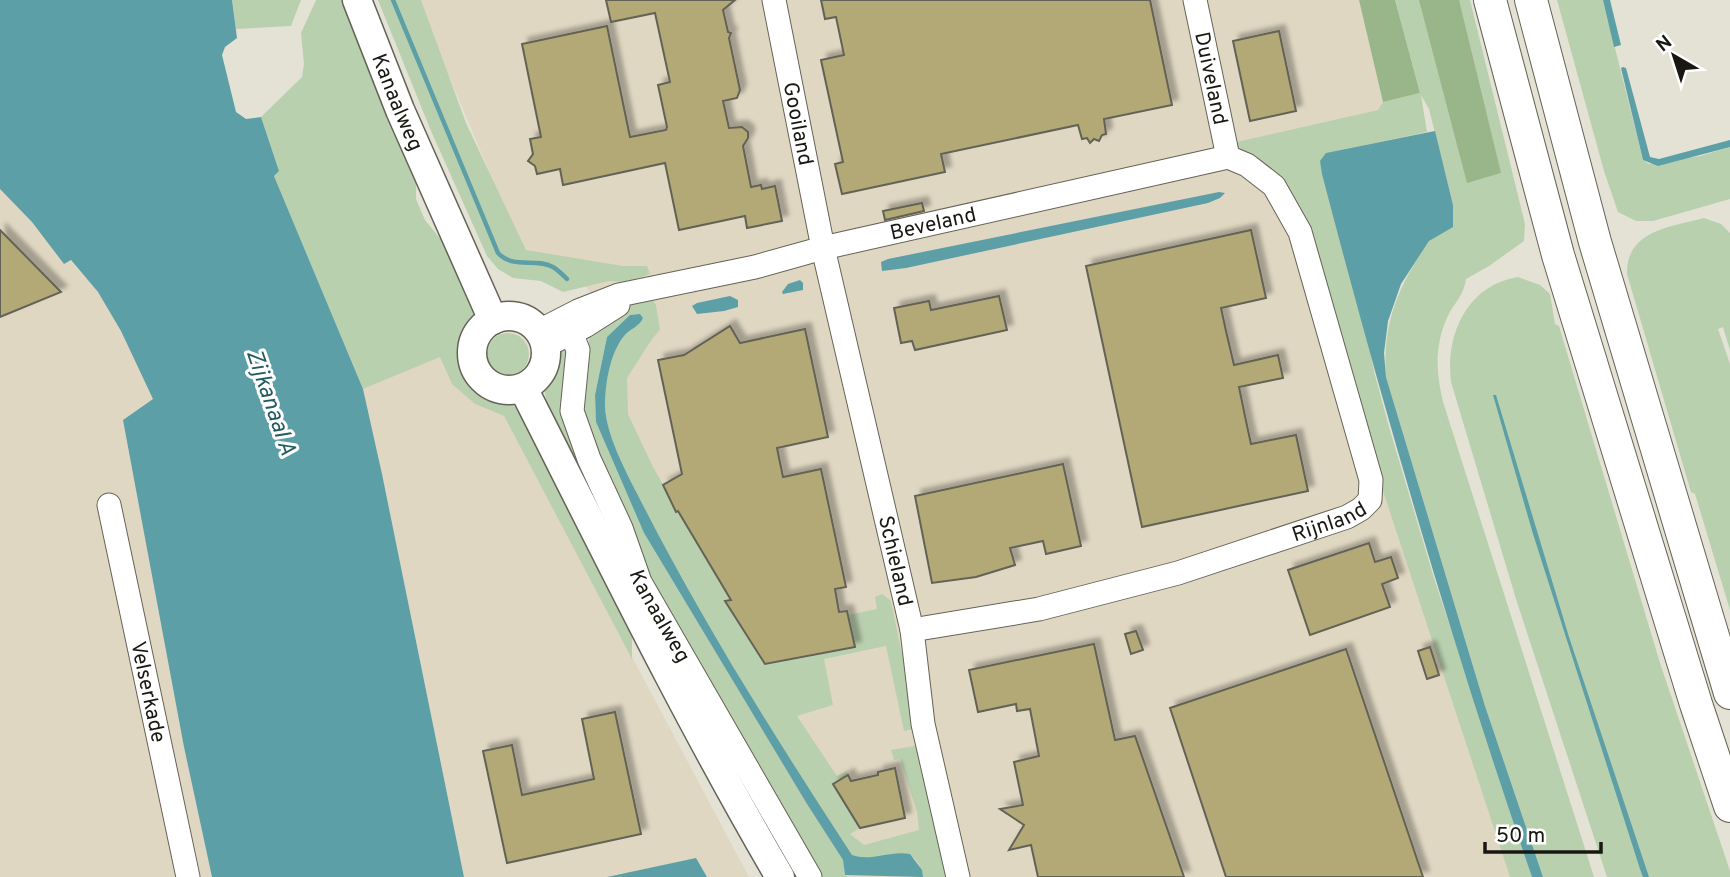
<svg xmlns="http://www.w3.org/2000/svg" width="1730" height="877" font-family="Overpass,sans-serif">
<defs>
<filter id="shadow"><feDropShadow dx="6" dy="-6" stdDeviation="2" flood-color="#0004"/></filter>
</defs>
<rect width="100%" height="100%" fill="#e4e2d4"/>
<g fill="#e0d7c2">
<path d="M417,0h970l43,180 -65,198 165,499h-681l-175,-291 -67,-249 -16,-44 -27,-32 -41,-9z"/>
<path d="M0,189l32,33 32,41 6,-3 28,32 24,39 32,69 -12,6 42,341 28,130h-212z"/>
<path d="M441,356l34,48 29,12 245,461h-42l-11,-18 -89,18h-143l-82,-403 -19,-85z"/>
</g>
<g fill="#b9d0ae">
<path d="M232,0h69l-10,26 -55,3z"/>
<path d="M316,0h30l70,173v26l9,21 25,31 26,64 -12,36 2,16 14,19 25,10 10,11 26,42 91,170v40l-128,-243 -29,-12 -23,-20 -12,-27 -77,32 -89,-213 5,-5 -18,-54 41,-40 2,-13 -3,-31z"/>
<path d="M378,0h43l45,123 60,127 97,16h24l3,8 -23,8 -18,-1 -46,11 -22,-11 -28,-3 -15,-9 -11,-13 -56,-125z"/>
<path d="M1395,0h75l55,224 -1,17 -35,25 -23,13c-3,19 -12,23 -19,39 -13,29 -11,57 -3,87l150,472h-51l-58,-171 -99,-329c-5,-76 28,-112 67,-172l-24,-96 -8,-14 6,37 -100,21 48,222 14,52 45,151 98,299h-22l-128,-389 -77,-264 -53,-68 -20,-13 146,-33 5,-8 37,-9z"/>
<path d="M1557,0h46l40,160 6,4 51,-8 30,-9v52l-77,22h-17l-18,-9 -14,-41z"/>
<path d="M1704,218l17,6 9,9v117l-7,-23 -5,2 12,35v246l-35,-116 -4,-2 -64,-218c-1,-44 44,-47 77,-56z"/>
<path d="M1518,277l22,8 10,9 5,30 4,2 101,337 70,208v6h-123l-91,-278 -65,-217c-6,-47 16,-97 67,-105z"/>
<path d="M651,297l5,8 4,25 -8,9 -25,39 1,36 25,53 74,127 56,-12 26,41 68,-14 -2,-12 7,-3 9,7 26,127 -13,3 -18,-85 -62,13 9,46 -36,11 40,60 10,-5 1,4 -15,10 27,43 -10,6 14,11 55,-15 -2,-18 -17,-53 -6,1 -3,-10 29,-5 30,132h-27c-8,-40 -35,-16 -60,-18 -4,-1 -8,-3 -11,-4 -73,-112 -146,-226 -207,-346 -14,-28 -39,-70 -40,-103 -1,-22 5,-53 19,-70 6,-7 15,-10 19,-18l-3,-4 -10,1 -23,22 -12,58 1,27 48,111 163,271 36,56 2,15 4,2h-36l-168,-294 -62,-166 3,-56 4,-28 38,-27z"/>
<circle cx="508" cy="354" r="21"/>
<path d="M564,350l6,5 24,129 -5,3 -16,-21 -26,-63 -3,-14 10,-33z"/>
</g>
<g fill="#99b68a">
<path d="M1359,0h36l25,93 -37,9z"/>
<path d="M1419,0h40l42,173 -34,10z"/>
</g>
<g fill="#5c9fa6">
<path d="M0,0h232l5,38 -12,9 -3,8 14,57 10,7 15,-2 18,54 -5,5 89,213 19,85 82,403h-252l-28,-130 -61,-327 30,-21 -32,-68 -23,-39 -27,-32 -7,4 -32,-42 -32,-33z"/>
<path d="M1603,0h7l11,45 -7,2z"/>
<path d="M1623,67l3,1 24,89 9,2 71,-19v7l-72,19 -15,-6 -22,-92z"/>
<path d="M1435,131l18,74v22l-24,14 -28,43 -13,37 -4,32 2,24 99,329 58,171h-11c-80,-232 -148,-465 -210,-703l-2,-13 6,-8z"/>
<path d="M1219,192l6,1 -5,5 -12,5 -302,65 -24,3 -1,-9 7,-3z"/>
<path d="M800,280l3,3v7l-20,4 -1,-2 6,-8z"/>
<path d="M730,296l8,4v7l-14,4 -27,3 -5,-8 5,-3z"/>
<path d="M640,314l3,4c-3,8 -13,11 -19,18 -14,17 -19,48 -19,70 1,32 26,75 40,103 61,119 134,234 207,346 19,7 38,-5 58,-1l12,16 1,7 -78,-2 -2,-15 -36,-56 -163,-271 -48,-111 -1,-27 12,-58 23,-22z"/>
<path d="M1493,395h3l73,242 80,240h-6l-3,-8 -107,-335z"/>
<path d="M696,858l11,19h-100z"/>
</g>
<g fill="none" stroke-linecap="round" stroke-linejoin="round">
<path stroke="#5c9fa6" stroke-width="4.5" d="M393,0l105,253c16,17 37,4 55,14 5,3 10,8 14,12"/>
</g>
<g fill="#b2a976" stroke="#646256" stroke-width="2" filter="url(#shadow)">
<path d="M606,0h129l-12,10 5,22 3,1 -2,5 11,52 -3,8 -14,3 6,27 13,-1 6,5v6l-5,8 8,41 10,-2 1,4 13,-3 7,35 -35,7 -2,-12 -66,14 -14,-67 -102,22 -3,-16 -23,5 -2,-8 -7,-5 5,-7 -3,-15 11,-2 -19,-93 85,-18 23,111 36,-7 1,-3 -9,-42 12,-3 -15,-69 -44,9z"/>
<path d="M821,0h329l22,105 -68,14 2,15 -4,1 -3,6 -5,-2 -4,4 -3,-5 -5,1 -4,-14 -137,29 4,18 -103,22 -7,-30 8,-2 -22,-102 23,-5 -8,-38 -11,2z"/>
<path d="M1279,31l17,80 -46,10 -17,-80z"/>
<path d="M922,203l2,8 -39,9 -2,-9z"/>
<path d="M0,230l61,62 -61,25z"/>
<path d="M1251,230l15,68 -45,10 5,23 8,34 44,-10 5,23 -44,9 7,34 5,23 45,-9 12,56 -166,36 -56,-261z"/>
<path d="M999,296l8,34 -92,20 -3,-9 -11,2 -7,-35 35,-7 2,9z"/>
<path d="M730,326l10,17 65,-14 23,108 -51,11 6,29 38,-8 25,118 -11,2 4,23 8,-1 8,36 -90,17 -40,-63 6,-1 -53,-89 -2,1 -13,-27 19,-11 -24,-114 26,-5z"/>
<path d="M1063,464l18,82 -35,8 -3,-13 -33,7 5,17 -39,12 -44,6 -17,-87z"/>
<path d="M1369,543l6,19 16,-5 7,21 -16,6 8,23 -80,28 -22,-65z"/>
<path d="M1136,631l7,19 -12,4 -6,-20z"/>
<path d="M1094,644l21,96 20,-4 49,141h-146l-7,-32 -22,5 15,-25 -24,-16 23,-4 -9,-43 25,-6 -9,-47 -13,2 -1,-7 -38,8 -9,-42z"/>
<path d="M1430,647l9,28 -12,4 -9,-28z"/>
<path d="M1346,649l77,228h-197l-56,-169z"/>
<path d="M615,712l26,122 -134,29 -24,-112 29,-6 10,50 72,-16 -12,-60z"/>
<path d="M895,768l10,50 -45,10 -27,-44 15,-9 3,6 27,-6v-3z"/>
</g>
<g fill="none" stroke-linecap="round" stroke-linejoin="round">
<g stroke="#656357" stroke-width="25">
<g id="minor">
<path id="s1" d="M774,0l49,248 89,382 11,94 35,153"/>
<path id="s2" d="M1195,0l33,157"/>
<path id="s3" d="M539,331l39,-20 41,-16 136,-28 68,-19 405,-91"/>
<path id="s4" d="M571,333l7,17 -6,61 17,48 32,69 19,54 170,295"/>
<path d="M545,346l40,-20 33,-21"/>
<path id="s5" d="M109,505l79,372"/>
<path id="s6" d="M912,630l127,-21 139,-36 169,-56 14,-8 9,-9 1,-20 -71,-248 -26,-46 -27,-21 -19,-8"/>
</g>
</g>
<g stroke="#656357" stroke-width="31">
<g id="major">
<path id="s7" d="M357,0l43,110 93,210"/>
<circle cx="509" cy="353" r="37"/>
<path d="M523,388c83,164 164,330 257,489"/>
</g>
</g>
<g stroke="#656357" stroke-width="34">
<g id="highway">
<path d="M1490,0l68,255 138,449 34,102"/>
<path d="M1531,0l64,242 135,451"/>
</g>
</g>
<use href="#minor" stroke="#fff" stroke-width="23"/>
<use href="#major" stroke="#fff" stroke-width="28"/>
<use href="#highway" stroke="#fff" stroke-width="32"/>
</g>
<g text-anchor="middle" stroke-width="6" stroke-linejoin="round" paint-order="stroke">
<g font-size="21" fill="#181712" stroke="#fff">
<text dy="7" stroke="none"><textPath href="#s2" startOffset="80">Duiveland</textPath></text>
<text dy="7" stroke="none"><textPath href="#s7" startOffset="110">Kanaalweg</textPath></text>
<text dy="7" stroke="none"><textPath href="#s1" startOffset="126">Gooiland</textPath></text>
<text dy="7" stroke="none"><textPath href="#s3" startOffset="410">Beveland</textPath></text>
<text dy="7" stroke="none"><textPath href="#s6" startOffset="432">Rijnland</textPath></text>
<text dy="7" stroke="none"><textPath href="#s1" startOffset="574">Schieland</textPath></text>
<text dy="7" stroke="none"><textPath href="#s4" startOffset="303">Kanaalweg</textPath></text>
<text dy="7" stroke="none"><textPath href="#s5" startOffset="191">Velserkade</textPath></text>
</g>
<g font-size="23" font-style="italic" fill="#225b61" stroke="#fff">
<text transform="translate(272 402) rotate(71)" y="8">Zijkanaal A</text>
</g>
</g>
<g transform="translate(1674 56) rotate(321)" stroke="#ffffff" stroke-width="5" paint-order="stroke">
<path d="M0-5L12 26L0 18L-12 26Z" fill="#181712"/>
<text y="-10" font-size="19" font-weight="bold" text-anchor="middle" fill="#181712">N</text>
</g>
<path d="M1485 842v10h116v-10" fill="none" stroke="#181712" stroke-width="3.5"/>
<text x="1496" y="842" font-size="21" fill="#181712" stroke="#ffffff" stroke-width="5" paint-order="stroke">50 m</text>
</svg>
